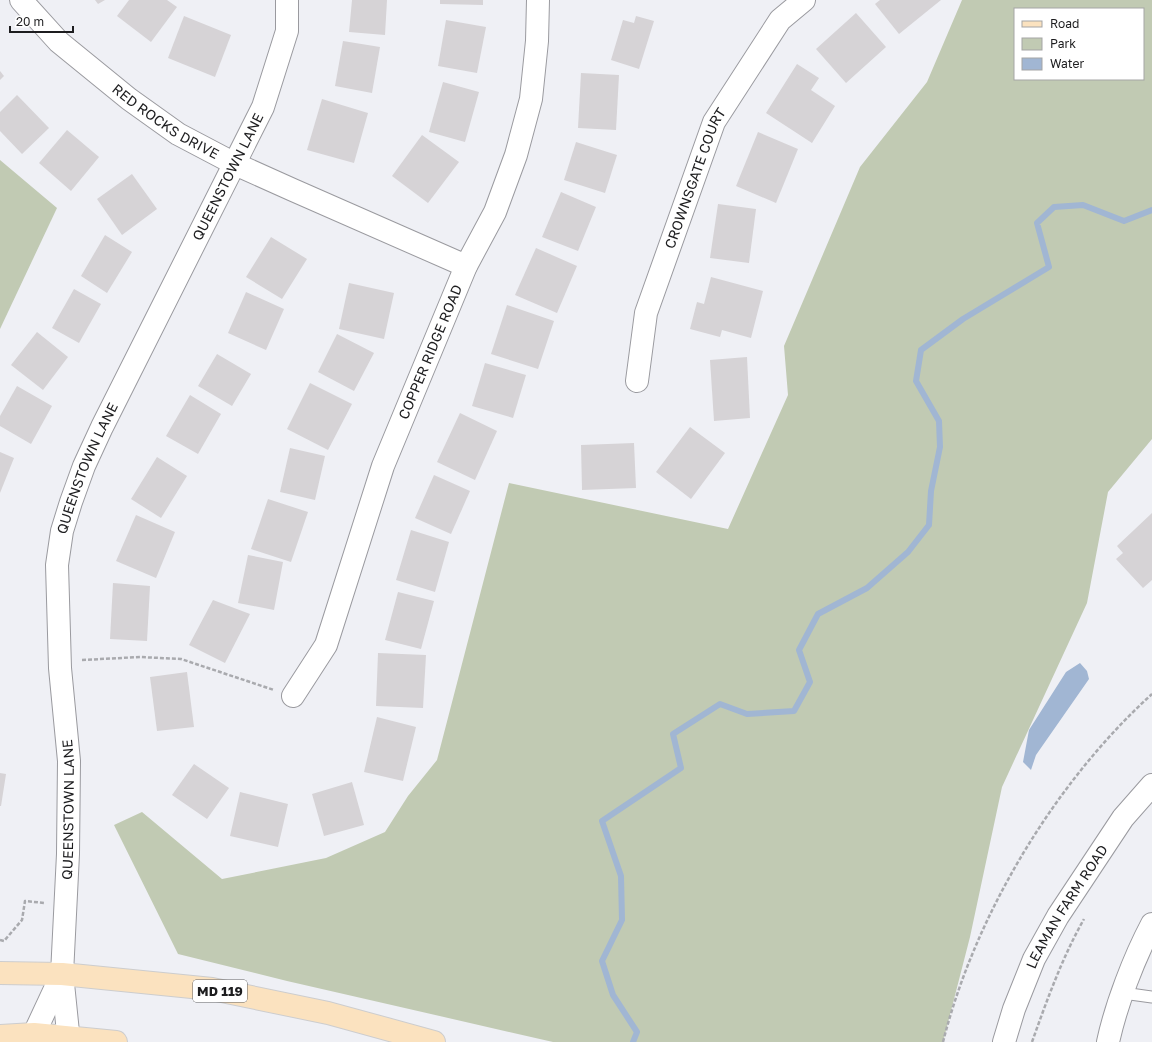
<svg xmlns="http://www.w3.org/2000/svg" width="1152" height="1042" font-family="'Golos Text',sans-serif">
<rect width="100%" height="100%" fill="#eff0f5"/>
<g fill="#c1cab3" fill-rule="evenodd">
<path d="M962,0h190v439l-44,53 -21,111 -85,184 -32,150 -27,105h-390l-266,-61 -109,-27 -64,-129 28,-13 80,67 104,-21 59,-26 23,-36 29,-36 72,-277 219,46 60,-134 -4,-49 76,-179 67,-85zM1015,9h128v70h-128z"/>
<path d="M0,160l57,48 -57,121z"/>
</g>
<path fill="#a1b6d3" d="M1080,663l7,8 2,8 -53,76 -5,15 -8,-8 6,-32 37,-58z"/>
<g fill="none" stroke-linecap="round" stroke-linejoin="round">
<path stroke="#a1b6d3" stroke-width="6" d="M633,1042l4,-10 -24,-37 -11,-34 20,-41 -1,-44 -19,-55 79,-53 -8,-34 47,-30 27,10 47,-3 16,-29 -11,-32 19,-36 49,-26 41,-36 21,-27 2,-34 9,-44 -1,-26 -23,-40 5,-31 42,-31 86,-52 -12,-44 17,-16 29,-2 41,16 28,-11"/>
</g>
<g fill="#d6d3d6">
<path d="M95,0h10l-7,4z"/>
<path d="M129,0h38l10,7 -26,35 -34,-26z"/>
<path d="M352,0h35l-2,35 -36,-3z"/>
<path d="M440,0h43v5l-43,-1z"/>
<path d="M880,0h61l-42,34 -24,-30z"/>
<path d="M856,13l30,34 -40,36 -30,-34z"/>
<path d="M184,16l47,19 -16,42 -47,-19z"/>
<path d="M636,16l18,5 -15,48 -28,-9 12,-40 11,3z"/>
<path d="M446,20l40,7 -9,46 -39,-7z"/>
<path d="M343,41l37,6 -8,46 -37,-7z"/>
<path d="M797,64l22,14 -8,12 24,16 -23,37 -46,-30z"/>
<path d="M0,71l4,5 -4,4z"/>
<path d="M581,73l38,2 -3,55 -38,-2z"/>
<path d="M443,82l36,10 -14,50 -36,-10z"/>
<path d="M17,95l32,33 -27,26 -22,-23v-19z"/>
<path d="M322,99l46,14 -14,50 -47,-13z"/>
<path d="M67,130l32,27 -28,34 -32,-28z"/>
<path d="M758,132l40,17 -22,54 -40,-17z"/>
<path d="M422,135l37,27 -31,41 -36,-27z"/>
<path d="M576,142l41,13 -12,38 -41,-13z"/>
<path d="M132,174l25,35 -35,26 -25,-36z"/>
<path d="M561,192l35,15 -18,44 -36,-14z"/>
<path d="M718,204l38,5 -7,54 -39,-5z"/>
<path d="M105,235l27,17 -25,41 -26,-17z"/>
<path d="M271,237l36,22 -25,40 -36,-22z"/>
<path d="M536,248l41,18 -20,47 -42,-18z"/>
<path d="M711,277l52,14 -12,47 -29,-8 -2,7 -30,-8 7,-27 7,2z"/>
<path d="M349,283l45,10 -10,46 -45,-10z"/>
<path d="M74,289l27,15 -22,39 -27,-15z"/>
<path d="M246,292l38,17 -18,41 -38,-17z"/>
<path d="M507,305l47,16 -16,48 -47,-15z"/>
<path d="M37,332l31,25 -25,33 -32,-25z"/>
<path d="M337,334l37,19 -20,38 -36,-19z"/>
<path d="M217,354l34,20 -19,32 -34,-20z"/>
<path d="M747,357l3,61 -36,3 -4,-61z"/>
<path d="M485,363l41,12 -13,43 -41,-12z"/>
<path d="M310,383l42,21 -24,46 -41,-21z"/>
<path d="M17,386l35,20 -21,38 -31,-18v-10z"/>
<path d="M190,395l31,19 -23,40 -32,-18z"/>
<path d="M460,413l37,18 -22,49 -38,-18z"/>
<path d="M690,427l35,26 -34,46 -35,-27z"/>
<path d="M634,443l2,45 -54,2 -1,-45z"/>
<path d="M290,448l35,8 -10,44 -35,-8z"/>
<path d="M0,452l14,6 -14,35z"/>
<path d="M157,457l30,19 -26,42 -30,-19z"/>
<path d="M434,475l36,16 -19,43 -36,-16z"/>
<path d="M268,499l40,13 -17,50 -40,-13z"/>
<path d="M1152,513v67l-9,8 -27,-29 7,-6 -6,-7z"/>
<path d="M136,515l39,17 -19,46 -40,-17z"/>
<path d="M411,530l38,12 -14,50 -39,-12z"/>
<path d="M248,555l35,7 -9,48 -36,-7z"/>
<path d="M113,583l37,3 -3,55 -37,-2z"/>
<path d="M398,592l36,9 -13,48 -36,-9z"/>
<path d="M213,600l37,14 -25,49 -36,-18z"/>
<path d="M378,653l48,2 -3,53 -47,-2z"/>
<path d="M187,672l7,55 -37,4 -7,-54z"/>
<path d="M377,717l39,10 -13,54 -39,-9z"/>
<path d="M194,764l35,24 -22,31 -35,-24z"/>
<path d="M0,773l6,1 -5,32h-1z"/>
<path d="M352,782l12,43 -40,11 -12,-42z"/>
<path d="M240,792l48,12 -10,43 -48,-11z"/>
</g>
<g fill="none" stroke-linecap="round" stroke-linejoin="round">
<g stroke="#9a9a9f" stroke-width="13">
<path id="lane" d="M1123,993l29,4"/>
</g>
<g stroke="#9a9a9f" stroke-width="24">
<g id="street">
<path id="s1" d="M21,0l38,42 70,57 49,35 57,30 58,26 173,76"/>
<path id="s2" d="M637,381l9,-68 68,-191 66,-102 24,-20"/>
<path id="s3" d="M293,696l33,-51 57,-179 83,-200 29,-54 21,-57 15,-56 6,-58 1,-41"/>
<path d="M35,1042l-1,-8 28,-60"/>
<path id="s4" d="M69,1042l-7,-68 6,-120 1,-93 -9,-93 -3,-103 5,-34 9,-29 13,-36 18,-39 161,-320 24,-76v-31"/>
<path d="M1108,1042c8,-37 26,-84 44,-118"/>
</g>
</g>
<g stroke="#9a9a9f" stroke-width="24">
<g id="secondary">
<path id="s5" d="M1004,1042l10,-33 20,-50 24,-43 65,-98 29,-33"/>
</g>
</g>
<g stroke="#cdcdce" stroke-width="24">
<g id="primary">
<path d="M0,973l62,1 150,15 116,24 106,29"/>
<path d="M0,1036l34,-2 82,8"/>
</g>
</g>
<g stroke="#a9aaae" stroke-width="2.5" stroke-dasharray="4 2" stroke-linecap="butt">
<path d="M82,660l58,-3 41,2 93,31"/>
<path d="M0,940l4,1 18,-21 3,-19 20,2"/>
<path d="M943,1042c32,-127 112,-260 209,-348"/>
<path d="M1032,1042c15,-42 30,-84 52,-123"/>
</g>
<use href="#lane" stroke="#fff" stroke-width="11"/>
<use href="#street" stroke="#fff" stroke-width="22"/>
<use href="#secondary" stroke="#fff" stroke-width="22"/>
<use href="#primary" stroke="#fbe2bf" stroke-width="22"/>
</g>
<g text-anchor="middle" stroke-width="3" stroke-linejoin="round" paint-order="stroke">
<rect fill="#fff" stroke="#616162" stroke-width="1" x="193" y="980" width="54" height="22" rx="3"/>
<g font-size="13" font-weight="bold" fill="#1d1d1f">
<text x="220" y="996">MD 119</text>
</g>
<g font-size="14" fill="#1d1d1f" stroke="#fff">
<text dy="5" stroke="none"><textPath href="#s1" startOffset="190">RED ROCKS DRIVE</textPath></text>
<text dy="5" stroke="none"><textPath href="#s4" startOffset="904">QUEENSTOWN LANE</textPath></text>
<text dy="5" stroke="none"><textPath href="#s2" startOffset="212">CROWNSGATE COURT</textPath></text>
<text dy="5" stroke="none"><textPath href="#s3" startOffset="372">COPPER RIDGE ROAD</textPath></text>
<text dy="5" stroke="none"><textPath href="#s4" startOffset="580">QUEENSTOWN LANE</textPath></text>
<text dy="5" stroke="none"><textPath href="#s4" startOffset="233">QUEENSTOWN LANE</textPath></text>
<text dy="5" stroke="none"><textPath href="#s5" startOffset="150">LEAMAN FARM ROAD</textPath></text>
</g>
</g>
<rect x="1014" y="8" width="130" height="72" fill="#ffffff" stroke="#a5a5a5"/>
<rect x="1022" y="21" width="20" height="6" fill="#fbe2bf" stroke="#a5a5a5"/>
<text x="1050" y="28" font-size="12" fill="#1d1d1f">Road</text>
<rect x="1022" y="38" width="20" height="12" fill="#c1cab3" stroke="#a5a5a5"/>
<text x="1050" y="48" font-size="12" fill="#1d1d1f">Park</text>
<rect x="1022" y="58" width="20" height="12" fill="#a1b6d3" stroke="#a5a5a5"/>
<text x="1050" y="68" font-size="12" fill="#1d1d1f">Water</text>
<path d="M10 26v6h63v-6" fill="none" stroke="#1d1d1f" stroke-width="2"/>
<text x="16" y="26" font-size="12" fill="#1d1d1f" stroke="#ffffff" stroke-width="3" paint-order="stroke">20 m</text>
</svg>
